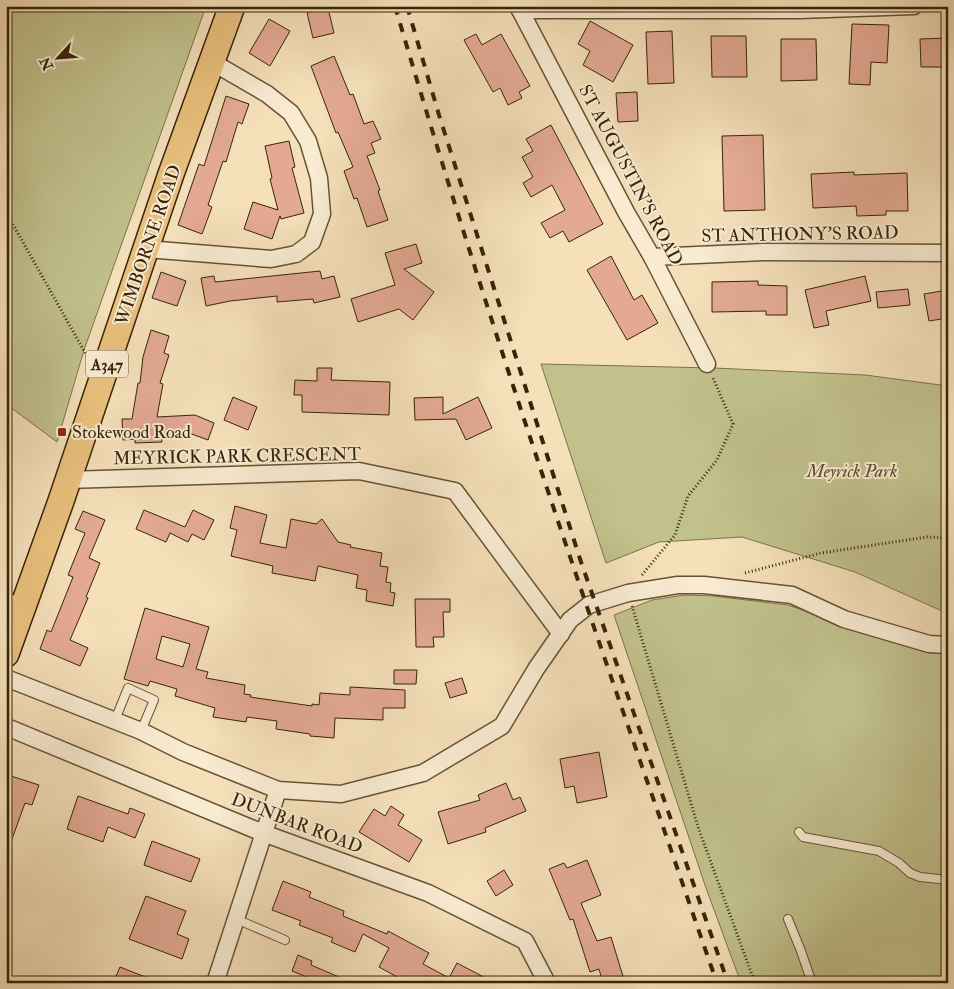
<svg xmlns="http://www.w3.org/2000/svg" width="954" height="989" font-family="'IM FELL Double Pica',serif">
<rect width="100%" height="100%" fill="#f5e0ba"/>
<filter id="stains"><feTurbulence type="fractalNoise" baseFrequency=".004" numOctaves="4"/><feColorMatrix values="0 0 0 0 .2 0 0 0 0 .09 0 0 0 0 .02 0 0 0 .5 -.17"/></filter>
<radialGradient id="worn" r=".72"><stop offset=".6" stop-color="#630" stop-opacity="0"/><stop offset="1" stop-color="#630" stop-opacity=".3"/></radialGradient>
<g fill="#c1c18c" stroke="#7c724a">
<path d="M6,6h200l-122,344 -27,92 -51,-38z"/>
<path d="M541,364l173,4 151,7 83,11v225h-6l-87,-39 -113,-35 -83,5 -53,21z"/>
<path d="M684,595l29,1 75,9 128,44 32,4v330h-207l-35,-95 -92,-273 38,-15z"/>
</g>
<g fill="#e3a995" stroke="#372408" fill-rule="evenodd">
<path d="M328,8l6,25 -21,5 -6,-25z"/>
<path d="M269,19l21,12 -20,35 -21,-13z"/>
<path d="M590,21l43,24 -20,37 -30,-17 7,-14 -12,-7z"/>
<path d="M852,24l37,1 -2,38 -16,-1 -1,23 -21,-1z"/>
<path d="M672,31l2,52 -26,1 -2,-52z"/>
<path d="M476,34l6,11 19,-11 29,52 -11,6 3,6 -14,7 -8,-17 -7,4 -29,-52z"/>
<path d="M711,36h35l1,41h-35z"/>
<path d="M948,38v29h-27l-1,-28z"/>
<path d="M781,39h35l1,41 -36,1z"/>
<path d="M334,56l16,39 3,-1 11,30 9,-3 8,18 -10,4 4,10 -8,3 13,34 -2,1 10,29 -21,7 -10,-29 -3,1 -10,-28 9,-4 -15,-35 -2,1 -25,-67z"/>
<path d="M637,92l1,29 -20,1 -2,-29z"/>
<path d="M226,96l23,8 -7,20 -4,-2 -12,40 -3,-1 -15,44 4,2 -10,27 -24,-9 21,-61 5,2z"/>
<path d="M551,125l52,99 -34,18 -6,-11 -13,7 -9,-15 24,-13 -13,-25 -21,12 -8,-14 10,-6 -11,-20 11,-6 -7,-12z"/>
<path d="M763,135l2,75 -41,1 -2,-75z"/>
<path d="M289,141l6,26 -3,1 12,45 -23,6 -1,-3 -8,23 -28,-10 9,-27 25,8 -8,-31 2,-1 -7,-32z"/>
<path d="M854,172v3l53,-2 1,38h-22v4l-29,1 -1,-10 -43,2 -2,-34z"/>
<path d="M416,244l6,19 -18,6 30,23 -21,28 -14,-11 -41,13 -7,-23 44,-14 -10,-32z"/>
<path d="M611,256l23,44 8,-5 16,28 -31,17 -40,-70z"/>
<path d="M320,271l2,8 12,-3 6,21 -26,6 -1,-4 -36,3v-6l-47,5 -24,5 -5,-28 13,-2 1,6z"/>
<path d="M161,272l25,9 -9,25 -25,-8z"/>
<path d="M865,276l6,25 -45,10 3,14 -15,3 -9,-38z"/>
<path d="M758,281v4l29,1v29h-21v-4l-54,1v-30z"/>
<path d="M908,289l2,16 -32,3 -2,-16z"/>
<path d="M948,290v28l-19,3 -5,-27z"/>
<path d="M151,330l18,6 -5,17 5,2 -9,28 3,1 -6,33 38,-2 19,8 -6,17 -19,-7 -28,2 1,7 -27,1v-4l-12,1 -1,-21h10l6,-36h2l3,-26z"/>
<path d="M317,368h15l-1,12 59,2 -1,33 -87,-3v-17h-8l1,-15 22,1z"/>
<path d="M233,397l24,10 -9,23 -24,-10z"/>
<path d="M443,397v17l35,-17 14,31 -26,12 -10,-21 -41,1 -1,-22z"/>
<path d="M235,506l32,9 -7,28 26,5 5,-29 25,5 6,-5 16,23 13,3 -1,2 32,6 -2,13 8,1 -2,15 5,1 -1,9 5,1 -2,13 -27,-5 1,-11 -11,-2 2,-13 -40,-9 -3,15 -43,-8 1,-7 -42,-10 6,-26 -7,-2z"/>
<path d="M144,510l41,17 8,-17 21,10 -10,20 -12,-6 -4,8 -18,-9 -4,9 -30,-13z"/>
<path d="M83,511l22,9 -16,38 11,5 -14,34 2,1 -18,42 18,8 -8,18 -40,-17 7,-19 4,2 22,-55 -5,-2 17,-42 -10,-4z"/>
<path d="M415,599h35v13h-7l1,25h-11l1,10h-18z"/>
<path d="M145,608l64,19 -13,42 12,3 -2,6 39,7 -1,9 7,1 -1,2 62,9v-2l7,1 1,-12 30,2v-8l55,3v18h-22v12l-48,-2 -1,20 -24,-2v-2l-34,-5 1,-8 -30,-4 -1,5 -33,-5 2,-9 -40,-12 2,-7 -27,-8 -2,5 -24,-7zM162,636l28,8 -7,23 -27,-8z"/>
<path d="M394,670h23l-1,14h-22z"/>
<path d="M462,678l5,15 -17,5 -5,-15z"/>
<path d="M599,752l8,45 -30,6 -3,-17 -9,2 -5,-29z"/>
<path d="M11,776l28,9 -7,20 -7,-2 -17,47h-2v-60z"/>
<path d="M506,783l7,17 7,-3 6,14 -41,17 1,4 -38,12 -10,-32 42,-12 -2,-5z"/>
<path d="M78,796l50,18 2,-6 15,6 -10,24 -27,-11 -5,15 -36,-13z"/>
<path d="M391,806l13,9 -6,10 24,15 -13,22 -50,-30 15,-23 11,7z"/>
<path d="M152,841l48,18 -9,23 -47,-17z"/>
<path d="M587,860l14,35 -20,8 16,38 14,-4 14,46h-22l-4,-14 -9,3 -17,-53 -3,1 -21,-51 15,-6 3,5z"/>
<path d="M504,870l9,15 -17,11 -9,-15z"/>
<path d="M283,881l28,11 -2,5 35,14 -1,5 44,18 1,-3 41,22 -6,11 26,14 8,-15 38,20h-87l-29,-16 10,-19 -26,-14 -8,18 -24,-10 2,-4 -34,-13 2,-4 -29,-11z"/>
<path d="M146,896l40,15 -9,23 12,5 -7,20 -53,-20z"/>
<path d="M298,955l14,6 -1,4 42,18h-31l-30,-12z"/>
<path d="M120,967l38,15v1h-45z"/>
</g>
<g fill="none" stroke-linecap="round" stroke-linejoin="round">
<g stroke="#665334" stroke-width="10">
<g id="service">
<path d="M115,720l13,-32 26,12 -13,31"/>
<path d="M799,832l4,5 76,14 20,12 11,10 10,4 28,3"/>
<path d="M236,919l49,21"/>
<path d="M788,919l13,32 11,32"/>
</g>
</g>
<g stroke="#665334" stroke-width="19">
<g id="minor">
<path d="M518,6l108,206 26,45 55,107"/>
<path d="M520,10h279l115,-4"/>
<path d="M146,249l125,10 25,-5 16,-12 10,-28 -3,-36 -11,-37 -17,-28 -24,-19 -55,-32"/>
<path d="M652,257l112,-5 184,1"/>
<path d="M67,480l292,-9 96,20 106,143"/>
<path d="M6,600l16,13"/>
<path d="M6,678l135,53 42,21 95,38 63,4 82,-21 79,-47 34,-57 34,-49 19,-15 39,-12 50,-8h26l88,10 52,24 85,25 19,1"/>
<path d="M9,728l254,105 165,60 97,48 22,42"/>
<path d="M215,983l63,-193"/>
</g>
</g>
<g stroke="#372408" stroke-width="28">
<path id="primary" d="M6,654l55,-153 110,-327 61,-168"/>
</g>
<g stroke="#372408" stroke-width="3" stroke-dasharray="1 2.5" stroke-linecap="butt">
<path d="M6,212l82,146"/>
<path d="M745,573l76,-20 106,-16 21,1"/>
<path d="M642,575l33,-40 13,-39 29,-36 16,-36 -20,-46"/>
<path d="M632,606l66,221 57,156"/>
</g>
<use href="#service" stroke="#f8ebd2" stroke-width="8"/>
<use href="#minor" stroke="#f8ebd2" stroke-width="16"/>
<use href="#primary" stroke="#eac07d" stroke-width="25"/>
<g stroke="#372408" stroke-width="4" stroke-dasharray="9 9" stroke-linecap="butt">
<path d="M395,6c76,260 162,516 251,772 24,68 47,137 71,205"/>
<path d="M407,6l32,109 141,444 148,424"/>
</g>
</g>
<rect fill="#8f2418" stroke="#f8ebd2" stroke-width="2" x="57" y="427" width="10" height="10" rx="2.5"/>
<g text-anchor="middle" stroke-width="4" stroke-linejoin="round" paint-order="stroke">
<rect fill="#f8ebd2" stroke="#716045" stroke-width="1" x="86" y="350.5" width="42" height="27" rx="4"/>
<g font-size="16" font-weight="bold" fill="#372408">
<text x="107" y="370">A347</text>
</g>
<g font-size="18" fill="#372408" stroke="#f8ebd2">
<text transform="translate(631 175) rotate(62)" y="6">ST AUGUSTIN'S ROAD</text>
<text transform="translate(800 234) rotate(-1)" y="6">ST ANTHONY'S ROAD</text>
<text transform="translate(148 245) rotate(-71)" y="6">WIMBORNE ROAD</text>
<text transform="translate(237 456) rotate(-1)" y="6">MEYRICK PARK CRESCENT</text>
<text transform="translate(297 823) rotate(21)" y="6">DUNBAR ROAD</text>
</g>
<g font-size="18" fill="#372408" stroke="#f8ebd2" text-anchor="start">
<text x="72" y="438">Stokewood Road</text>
</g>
<g font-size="18" font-style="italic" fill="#5a4b29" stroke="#f8ebd2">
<text x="852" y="477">Meyrick Park</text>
</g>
</g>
<rect width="954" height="989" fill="none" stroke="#f5e0ba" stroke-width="25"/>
<rect x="8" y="8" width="939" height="974" fill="none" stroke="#372408" stroke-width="2.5"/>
<rect x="12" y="12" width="929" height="964" fill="none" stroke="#372408"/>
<g transform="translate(58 58) rotate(244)" stroke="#f8ebd2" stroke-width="4" paint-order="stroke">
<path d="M0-4L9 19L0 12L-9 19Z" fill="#372408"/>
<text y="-8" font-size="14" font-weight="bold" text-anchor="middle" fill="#372408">N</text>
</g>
<rect width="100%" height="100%" filter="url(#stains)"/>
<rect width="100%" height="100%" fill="url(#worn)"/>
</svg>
